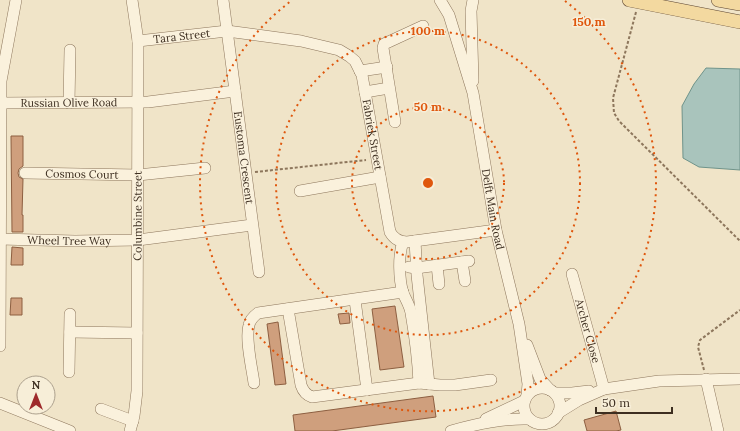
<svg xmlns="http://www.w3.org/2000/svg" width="740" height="431" font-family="Lora,serif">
<rect width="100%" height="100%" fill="#f0e4c8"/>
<path fill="#a9c4bc" stroke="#6f938a" d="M706,68l34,1v101l-41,-3 -16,-9 -1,-52 12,-22z"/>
<g fill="#cf9f7d" stroke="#8d5f41">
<path d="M11,136h12v30l-4,3 -1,4 1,4 4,2 -1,36h1v17h-11z"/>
<path d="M12,247l11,1v17h-12z"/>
<path d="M11,298h11v17h-12z"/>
<path d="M395,306l9,61 -24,3 -8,-61z"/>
<path d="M349,313l1,10 -10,1 -2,-10z"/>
<path d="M278,322l8,62 -11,1 -8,-61z"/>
<path d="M433,396l3,21 -104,14h-37l-2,-16z"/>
<path d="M616,411l5,19 -5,1h-29l-3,-11z"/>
</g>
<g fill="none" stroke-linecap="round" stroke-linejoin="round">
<g stroke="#8d765c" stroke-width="12">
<g id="minor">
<path id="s1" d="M223,0l36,272"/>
<path id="s2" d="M440,0l9,15 24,78 23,137 23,94 9,60 -1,11"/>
<path id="s3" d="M138,41l89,-10 74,10 38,9 10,6 6,5 7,14 28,157c4,7 9,10 17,10l89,-12"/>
<path d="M360,71l27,-4"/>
<path d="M473,81l-2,-70 2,-11"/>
<path d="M365,92l24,-4"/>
<path id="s4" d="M0,103l148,-1 87,-11"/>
<path d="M69,103l1,-53"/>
<path d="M395,122l-12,-74 1,-4 39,-18"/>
<path id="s5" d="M25,173l113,2 67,-7"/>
<path d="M300,191l80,-14"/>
<path id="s6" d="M0,239l75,2 63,-1 114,-15"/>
<path d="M415,241l2,34 12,109"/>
<path d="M403,242c-5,13 -4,38 0,51 3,7 7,13 8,20 4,23 7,47 8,70"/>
<path d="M462,262l3,19"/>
<path d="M437,265l2,19"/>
<path d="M409,267l7,1 53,-7"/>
<path id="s7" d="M572,274l32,115"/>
<path d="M355,300l12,90"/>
<path d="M288,309l13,76c2,6 5,10 11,12l107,-14 21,2h15l36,-5"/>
<path d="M70,332l67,1"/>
<path d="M527,345l13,34 10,11"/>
<path d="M0,346l1,-265 15,-81"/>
<path d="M69,372l1,-58"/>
<path d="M706,379l12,52"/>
<path d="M254,383c-2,-15 -9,-44 -5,-58 1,-5 5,-9 9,-12l145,-21"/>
<circle cx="542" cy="406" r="18"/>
<path d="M555,393h17l17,-2"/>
<path d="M0,403l70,28"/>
<path d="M101,409l32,12"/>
<path d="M558,413l21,-13 25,-11 55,-8 81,-2"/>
<path d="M486,419l38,-18"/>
<path id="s8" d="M130,431l4,-15 3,-25 1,-350 -6,-41"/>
<path d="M451,431c26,-7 52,-13 78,-12"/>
</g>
</g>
<g stroke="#5b4430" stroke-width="14">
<g id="major">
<path d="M629,0l111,22"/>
<path d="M718,0l22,4"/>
</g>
</g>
<g stroke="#8d765c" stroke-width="2" stroke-dasharray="3 2" stroke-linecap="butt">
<path d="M636,12l-23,86 1,15 5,8 121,120"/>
<path d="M255,172l111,-12"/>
<path d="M704,370l-6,-23 2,-7 40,-30"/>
</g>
<use href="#minor" stroke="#faf1dc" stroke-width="11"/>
<use href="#major" stroke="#f3d9a0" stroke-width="13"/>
</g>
<g fill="none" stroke="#df570d" stroke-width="2" stroke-dasharray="2 4">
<circle cx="428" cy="183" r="76"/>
<circle cx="428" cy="183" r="152"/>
<path d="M565 1A228 228 0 1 1 291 1"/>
</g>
<g text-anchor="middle" stroke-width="3" stroke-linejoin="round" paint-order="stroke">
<g font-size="11" fill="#3d2e20" stroke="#f7eed8">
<text dy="4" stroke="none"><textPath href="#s3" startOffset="44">Tara Street</textPath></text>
<text dy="4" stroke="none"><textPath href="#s4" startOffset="69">Russian Olive Road</textPath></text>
<text dy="4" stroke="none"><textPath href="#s3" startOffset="299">Fabriek Street</textPath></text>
<text dy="4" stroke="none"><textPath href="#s1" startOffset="159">Eustoma Crescent</textPath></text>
<text dy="4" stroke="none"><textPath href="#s5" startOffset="57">Cosmos Court</textPath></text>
<text dy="4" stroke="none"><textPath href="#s2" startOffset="217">Delft Main Road</textPath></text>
<text dy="4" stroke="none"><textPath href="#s8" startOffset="216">Columbine Street</textPath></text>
<text dy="4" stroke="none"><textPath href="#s6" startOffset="69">Wheel Tree Way</textPath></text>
<text dy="4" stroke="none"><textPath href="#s7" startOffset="59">Archer Close</textPath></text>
</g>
</g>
<circle cx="428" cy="183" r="6" fill="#df570d" stroke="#f7eed8" stroke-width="2"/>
<g font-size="12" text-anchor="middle" font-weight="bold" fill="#df570d" stroke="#f7eed8" stroke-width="3" stroke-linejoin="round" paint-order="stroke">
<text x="589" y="26">150 m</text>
<text x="428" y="35">100 m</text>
<text x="428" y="111">50 m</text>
</g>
<g transform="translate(36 395)"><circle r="19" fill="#f7eed8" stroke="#ada18e"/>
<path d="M0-3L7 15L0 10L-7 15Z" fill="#9e2a2b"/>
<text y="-6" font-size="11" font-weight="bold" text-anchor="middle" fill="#3d2e20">N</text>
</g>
<path d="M596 407v6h76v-6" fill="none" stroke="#3d2e20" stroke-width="2"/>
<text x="602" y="407" font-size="12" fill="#3d2e20" stroke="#f7eed8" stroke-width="3" paint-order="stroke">50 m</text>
</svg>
